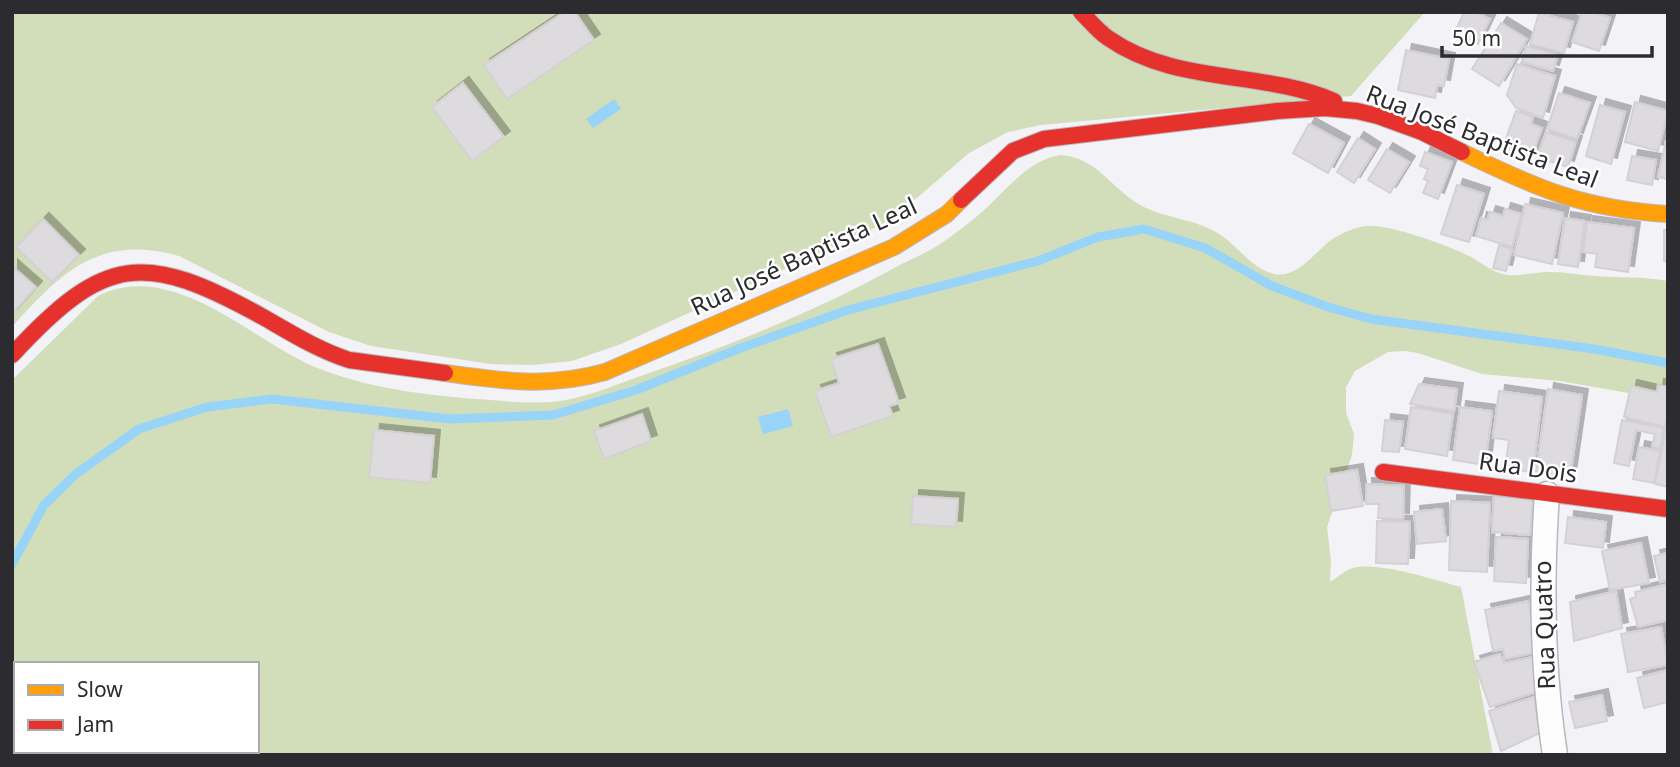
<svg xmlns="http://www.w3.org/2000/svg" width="1680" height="767" font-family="'Noto Sans',sans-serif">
<defs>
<filter id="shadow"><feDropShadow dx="6" dy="-6" stdDeviation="0" flood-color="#0004"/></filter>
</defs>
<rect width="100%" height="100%" fill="#f3f2f7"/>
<g fill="#d2ddba" fill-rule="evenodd">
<path d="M12,12h1413l-74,84 -310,29 -33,7 -39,21 -51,44 -37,28 -260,119 -49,17 -39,4 -42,-1 -120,-18 -42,-14 -150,-76c-79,-22 -117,15 -167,71z"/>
<path d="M1061,155c38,3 51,36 83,52 24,12 52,12 75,27 18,11 33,35 55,40 23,5 41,-22 57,-34 10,-7 23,-12 34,-14 22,-3 82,19 102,29 11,5 21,14 32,18 19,6 34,-2 53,-1 14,0 28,3 42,4 25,2 49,0 74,5v119l-108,-19 -78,-7 -64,-21 -13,-2 -17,1 -33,19 -9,16v26l8,21 -2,21 -25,72 4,34 -1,21c7,-4 15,-12 23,-14 25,-7 82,12 108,19l32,168h-1481v-375l86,-84c77,-38 155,47 222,73 55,21 113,27 171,31 22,2 47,4 69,1 33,-5 64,-20 95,-30 84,-29 165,-62 243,-105 13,-7 29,-13 42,-22 14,-9 29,-21 42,-32 25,-22 45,-52 79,-57zM16,664h241v87h-241z"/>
</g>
<g fill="#97d4f8">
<path d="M614,99l7,10 -28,19 -7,-9z"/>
<path d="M788,409l5,17 -30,8 -5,-17z"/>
</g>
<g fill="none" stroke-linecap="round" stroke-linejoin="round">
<path stroke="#97d4f8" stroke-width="9" d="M12,564l32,-59 32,-31 63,-45 68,-22 65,-8 178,20 103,-4 83,-25 102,-41 110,-39 190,-49 60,-24 46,-8 61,19 67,38 56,21 43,12 223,30 74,14"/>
</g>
<g fill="#dedbde" stroke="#d4d1d4" stroke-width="2" filter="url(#shadow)">
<path d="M564,12h11l19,28 -87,59 -23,-34z"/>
<path d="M1464,12h11l15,7 -12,25 -24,-10z"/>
<path d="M1582,12h10l18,6 -11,33 -27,-9z"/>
<path d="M1539,13l34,9 -9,31 -34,-9z"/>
<path d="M1501,23l26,16 -28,47 -27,-17z"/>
<path d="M1526,46l32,9 -5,16 -31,-9z"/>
<path d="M1406,50l43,9 -5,27 -7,-1 -2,13 -37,-8z"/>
<path d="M1517,64l38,12 -12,42 -27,-10 -9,-13z"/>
<path d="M463,83l41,54 -32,24 -40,-54z"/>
<path d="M1559,93l31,10 -13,36 -30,-10z"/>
<path d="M1635,102l33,9 -10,40 -33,-9z"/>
<path d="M1600,105l25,7 -14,52 -25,-8z"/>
<path d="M1516,111l17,6 -2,7 11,4 -11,30 -28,-11z"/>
<path d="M1309,124l35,19 -16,30 -35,-20z"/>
<path d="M1546,132l30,10 -8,25 -31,-10z"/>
<path d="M1358,138l17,11 -21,34 -17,-11z"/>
<path d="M1666,141h2v38l-10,-2z"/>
<path d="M1387,149l22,13 -19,31 -22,-13z"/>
<path d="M1425,152l27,10 -14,37 -15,-6 5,-12 -4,-2 4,-10 -8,-3z"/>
<path d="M1632,156l24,4 -4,25 -25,-5z"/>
<path d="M1457,185l27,9 -15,48 -28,-8z"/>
<path d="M1525,204l38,9 -11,51 -38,-9z"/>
<path d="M1505,209l16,5 -9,33 -36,-11 5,-18 6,2 3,-8 13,4z"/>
<path d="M1565,218l20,3 -7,46 -20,-3z"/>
<path d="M43,219l36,36 -27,27 -36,-35z"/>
<path d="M1587,222l47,6 -6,44 -33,-5 2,-13 -14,-2z"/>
<path d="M1664,230h4v32l-4,-1z"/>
<path d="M1499,245l13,4 -6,22 -13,-3z"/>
<path d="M12,266l24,21 -24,27z"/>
<path d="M878,344l21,59 -10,3 4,10 -62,21 -16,-46 24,-8 -8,-24z"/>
<path d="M1419,384l38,5 -3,22 -44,-7z"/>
<path d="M1658,385l10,2v26l-3,14 -41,-10 7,-31 26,6z"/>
<path d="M1548,389l34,6 -12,82 -34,-5z"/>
<path d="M1499,391l43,6 -9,75 -28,-3 4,-29 -16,-2z"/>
<path d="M1411,407l42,7 -6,42 -42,-7z"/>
<path d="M1460,407l32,4 -7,54 -32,-5z"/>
<path d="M642,414l9,27 -47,18 -10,-28z"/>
<path d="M1385,420l18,2 -4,30 -17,-1z"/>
<path d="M1622,420l42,8 -4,21 -8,-2 3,-13 -19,-4 -7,36 -15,-3z"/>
<path d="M374,430l60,6 -4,47 -61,-6z"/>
<path d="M1666,430l2,1v56l-13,-3z"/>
<path d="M1639,447l21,4 -6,32 -21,-4z"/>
<path d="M1357,470l6,36 -32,5 -6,-36z"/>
<path d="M1366,484l38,2 -1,33 -25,-1 1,-14h-13z"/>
<path d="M913,496l45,3 -2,28 -45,-3z"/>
<path d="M1494,496l39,3 -3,36 -38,-3z"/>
<path d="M1451,501l39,2 -3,69 -38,-2z"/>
<path d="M1442,509l4,32 -29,3 -3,-32z"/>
<path d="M1568,517l38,5 -3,26 -38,-5z"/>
<path d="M1377,521l33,1 -2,42 -32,-1z"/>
<path d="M1496,537l32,2 -2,44 -32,-2z"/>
<path d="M1641,543l8,40 -39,7 -8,-39z"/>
<path d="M1668,553v27l-8,2 -6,-26z"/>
<path d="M1668,584v36l-30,7 -8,-28 6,-2 -1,-5z"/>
<path d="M1616,591l6,37 -48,13 -4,-39z"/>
<path d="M1528,601l10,51 -33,7 -2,-10 -10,2 -8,-41z"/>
<path d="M1661,627l7,38 -40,7 -7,-38z"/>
<path d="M1500,654l4,9 29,-6 3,35 -46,15 -16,-45z"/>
<path d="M1668,670v32l-24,6 -7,-30z"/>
<path d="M1602,695l5,26 -32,7 -6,-26z"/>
<path d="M1534,697l6,36 -39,18 -12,-40z"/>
</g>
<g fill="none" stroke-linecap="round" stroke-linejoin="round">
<g stroke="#b9b8bd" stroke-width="27">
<path id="street" d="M1547,494c-6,86 -5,175 8,261"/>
</g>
<g stroke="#b9b8bd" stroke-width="18">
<g id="slow">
<path d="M1462,152c74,36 121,57 206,62"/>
<path d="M445,373c57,8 103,15 160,-1l289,-125 53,-33 14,-14"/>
</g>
</g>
<g stroke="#b9b8bd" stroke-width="18">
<g id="jam">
<path d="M1081,12c9,9 17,19 27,26 67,47 154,32 226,63"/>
<path d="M961,200l52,-49 31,-12 233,-28 48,-3 32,3 21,5 44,16 40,20"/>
<path d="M12,355c93,-101 132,-104 251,-38 28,16 55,33 86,43l96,13"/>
<path d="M1383,472l285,37"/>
</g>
</g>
<use href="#street" stroke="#fdfdfe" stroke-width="24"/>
<use href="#slow" stroke="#ff9f0a" stroke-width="16"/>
<use href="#jam" stroke="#e5322d" stroke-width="16"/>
</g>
<g text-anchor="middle" stroke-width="5" stroke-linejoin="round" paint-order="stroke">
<g font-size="24" fill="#2c2b2f" stroke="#fff">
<text transform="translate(1482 137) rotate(21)" y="8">Rua José Baptista Leal</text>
<text transform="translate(804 257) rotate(-25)" y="8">Rua José Baptista Leal</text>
<text transform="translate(1528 468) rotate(8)" y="8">Rua Dois</text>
<text transform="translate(1545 625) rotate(-92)" y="8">Rua Quatro</text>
</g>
</g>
<rect width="1680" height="767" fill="none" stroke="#2c2b2f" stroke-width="28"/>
<rect x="14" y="662" width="245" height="91" fill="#ffffff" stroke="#abaaac" stroke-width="2"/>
<rect x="28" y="685" width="35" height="10" fill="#ff9f0a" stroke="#abaaac" stroke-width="2"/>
<text x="77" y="697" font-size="21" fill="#2c2b2f">Slow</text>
<rect x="28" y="720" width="35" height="10" fill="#e5322d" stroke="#abaaac" stroke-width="2"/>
<text x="77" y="732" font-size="21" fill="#2c2b2f">Jam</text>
<path d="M1442 46v10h210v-10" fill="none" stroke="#2c2b2f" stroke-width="3.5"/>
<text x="1452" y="46" font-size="21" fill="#2c2b2f" stroke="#ffffff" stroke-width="5" paint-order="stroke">50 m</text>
</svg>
